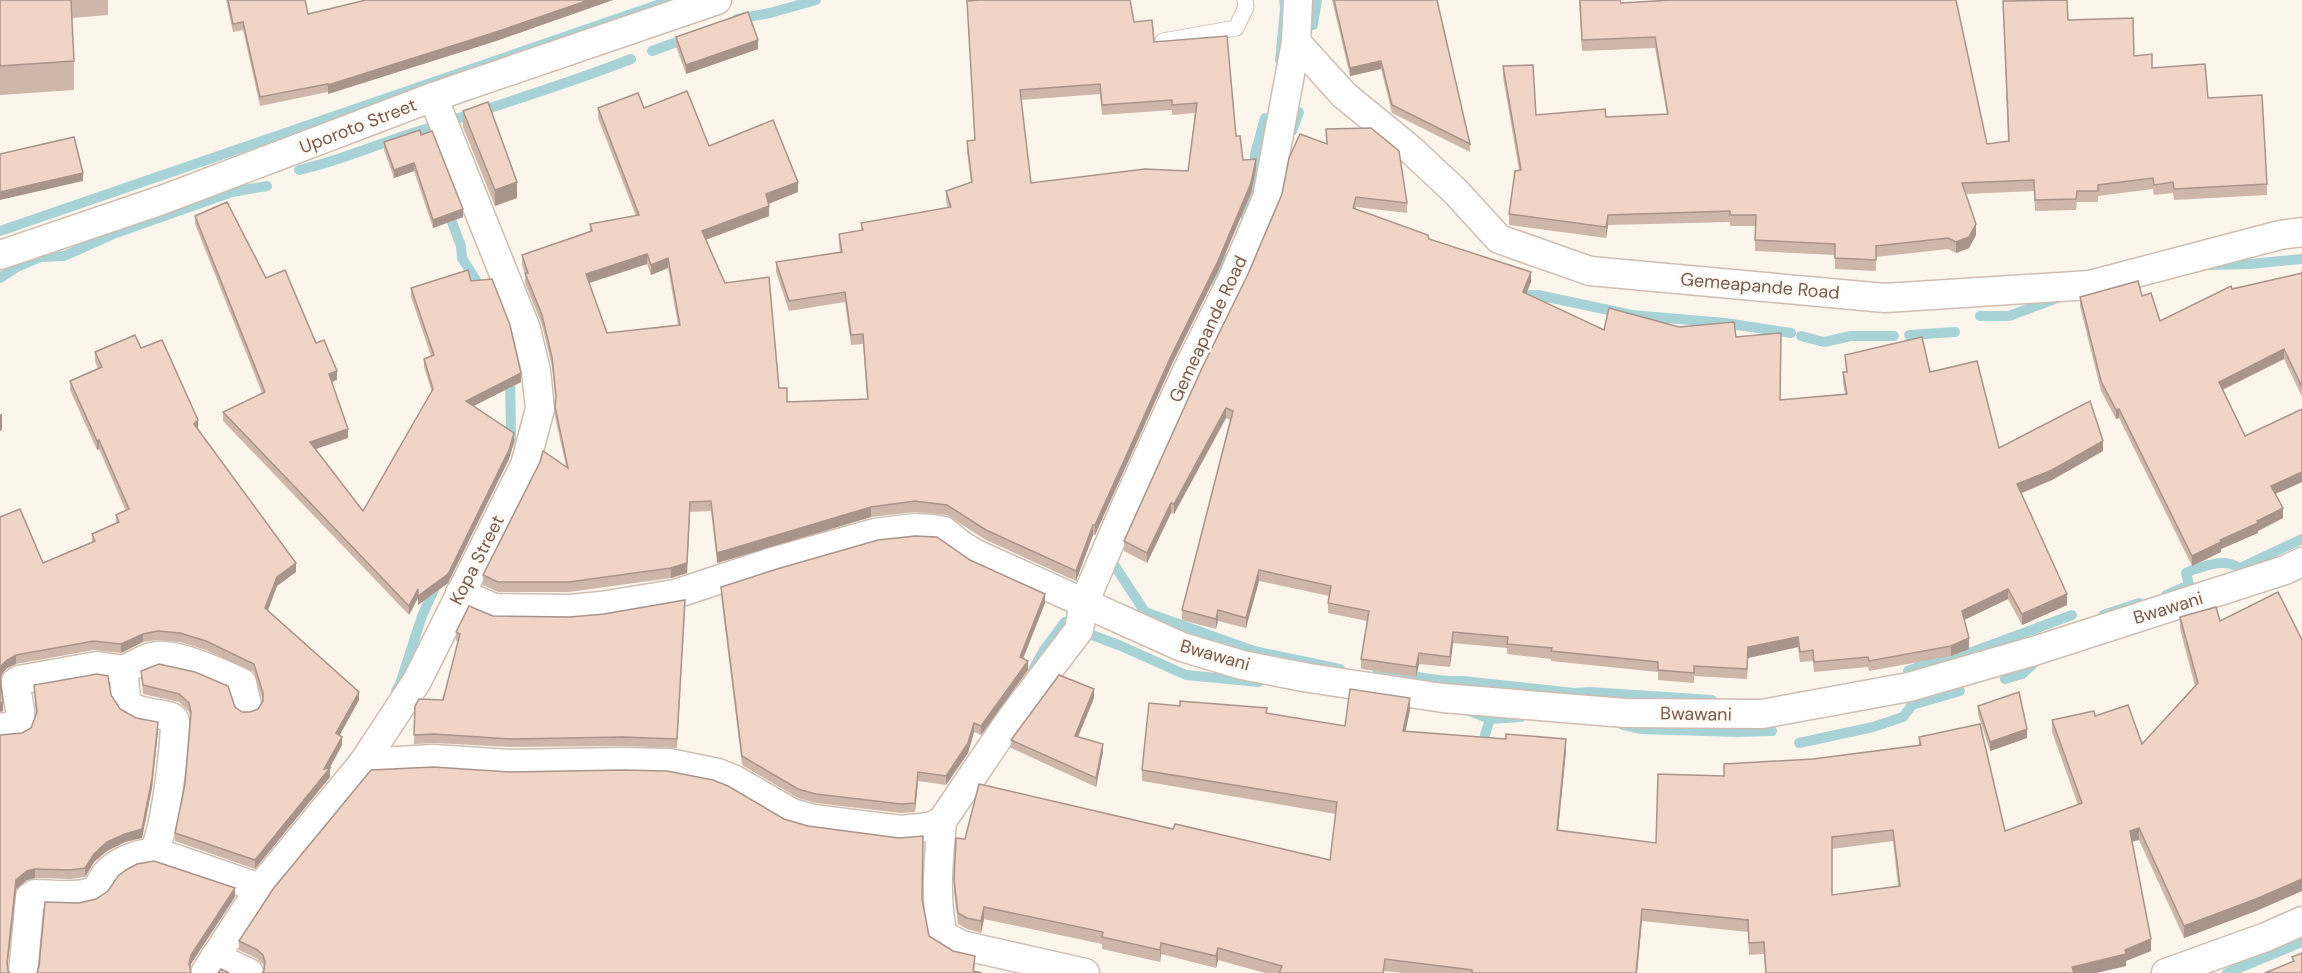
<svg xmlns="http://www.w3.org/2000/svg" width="2302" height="973" font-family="'DM Sans',sans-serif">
<rect width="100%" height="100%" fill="#fcf5ec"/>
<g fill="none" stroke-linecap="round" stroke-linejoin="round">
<g stroke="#a7d3d7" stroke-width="10">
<path d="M737,19l33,-6 46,-13"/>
<path d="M1313,25l4,-25"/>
<path d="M652,51l36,-13"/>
<path d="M1280,60l5,-51 -1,-9"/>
<path d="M1292,131l7,-19"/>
<path d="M299,170c45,-10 80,-27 123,-40 70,-23 140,-44 209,-71"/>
<path d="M447,209l14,37 1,12 22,35"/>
<path d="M1246,217l6,-25 3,-38 10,-36"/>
<path d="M0,231l672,-231"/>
<path d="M2209,265l41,-1 52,-5"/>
<path d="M0,278l17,-11 24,-10 23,-1 52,-23 116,-41 35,-6"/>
<path d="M1215,281l15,-25"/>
<path d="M1523,307l7,-12h8l94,20 93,8 66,10"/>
<path d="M1980,316h29l51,-19"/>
<path d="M1909,335l46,-3"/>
<path d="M1801,336l23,6 27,-6h43"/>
<path d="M509,444l2,-5 -1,-66"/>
<path d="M1110,554l-1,3 36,55 109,39 86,18"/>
<path d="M2166,595l23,-10 -3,-12 4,-2c18,-6 33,-13 50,-3l62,-29"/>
<path d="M2103,615l36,-12"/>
<path d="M1033,670l11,-20 21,-28 14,8 42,16 65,29 73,7"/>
<path d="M1908,671l15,-6 33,-7 116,-43"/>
<path d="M1376,675c8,1 16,-2 24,-1 23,3 39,8 63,7l111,12 15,-1 123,8"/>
<path d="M2005,679l17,-5 11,-10v-9"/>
<path d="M396,691l4,-7 22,-68 15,-33"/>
<path d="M1467,710l23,9"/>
<path d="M1623,725l17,4 97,3 35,-1"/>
<path d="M1799,743l74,-16 30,-10 9,-12 48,-14"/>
<path d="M1484,749l1,-14 5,-16 31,-2"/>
<path d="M2227,973l75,-31"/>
</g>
<g stroke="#cebdb1" stroke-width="17">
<path id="service" d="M1163,41l73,-13 10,-21 -1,-7"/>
</g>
<g stroke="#cebdb1" stroke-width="31">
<g id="minor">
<path d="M1296,42l48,53 66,54 46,43 43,47 91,32 295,27 205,-13 190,-50 22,-3"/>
<path d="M0,255l162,-55 271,-103 284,-97"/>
<path d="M460,593l34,15 76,1 31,-3 74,-12 97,-32 103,-29 39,-5 19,1 11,2 17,14 17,10 204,92 60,18 67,13 134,20 182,15 137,1 147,-27 125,-36 251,-81 17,-8"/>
<path d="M0,728l19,-3c4,-13 -3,-29 -3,-43l3,-2 78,-14 27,4"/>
<path d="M363,763l70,-4 78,5 112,-2 46,1 49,10 17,7 57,33 21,6 88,11 29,-3 12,-6 69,-102 68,-89 5,-27 43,-100 60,-132 46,-93 34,-80 29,-156 2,-42"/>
<path d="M942,821c-3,37 -8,77 1,114l18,10 124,28"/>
<path d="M152,853c13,-12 23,-111 23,-132 -3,-5 -6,-5 -12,-6 -37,-6 -38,-6 -39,-45 10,-5 22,-13 34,-14 20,-2 65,18 84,27l5,22"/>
<path d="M215,957l34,16"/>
<path d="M23,973l7,-76 5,-3c16,0 40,4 56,-2 8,-3 10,-12 15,-18 12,-14 37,-23 55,-20l99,34"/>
<path d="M205,973l55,-85 103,-125 54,-82 108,-216 15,-56 -4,-38 -10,-42 -93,-232"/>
<path d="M2166,973l100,-36 36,-16"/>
</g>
</g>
<use href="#service" stroke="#fff" stroke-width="15"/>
<use href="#minor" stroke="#fff" stroke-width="28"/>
</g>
<g fill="#ceb6a9" fill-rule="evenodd">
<path d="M0,0h108v15l-36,3 2,43v29l-74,5z"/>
<path d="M226,0h79l3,14 58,-14h247l-117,41 -168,53v-2l-68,14 -17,-76 -10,2z"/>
<path d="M1332,0h105l33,144v8l-78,-39 -11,-44 -31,7z"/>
<path d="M1579,0h41l1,3 366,141 21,-3 -5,-140 65,19 66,36 18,12 56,30 59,86v11l-93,5 -1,-7 -19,2 -1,-6 -55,7v6h-21l-1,8 -41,1 -1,-20 -68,3 10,41 -7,13 -13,5 -8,-4 -72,8v14l-41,-2v-14l-80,-4v-25h-25v-4l-122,3 -2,13 -97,-13v-11l10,-44 -16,-93v-11l33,49 70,2 61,-3 -12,-66 -73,3z"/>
<path d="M967,1l167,21 20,20 82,94 7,24 13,9 -5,24 -33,78 -46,93 -77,171h-2l-17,46 -90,-41 -39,-25 -32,-3 -44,5 -154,46 -6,-52 -21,1 -3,61 -16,5 -102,14h-71l-15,-7v-10l83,-109 -11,-49 1,-16 -4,-34 -10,-42 -17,-42v-9l-3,-9v-10l68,-24v-7l46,-8 -38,-98v-10h46l65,38 89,46 -29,11v13l-63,24 19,43 62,119 80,-3 -4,-55 -12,1 -6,-43 -56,9 -13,-39v-10l64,-10 -1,-8v-10l22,-4v-7l87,-15 -2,-7v-10l25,-8 -4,-32v-10l8,-1zM1100,94l2,21 70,-5v5l23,-2 -7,58 -157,12 -10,-83zM647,264l4,11 17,-7 10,57 -71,8 -18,-50z"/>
<path d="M676,37l82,12 -72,25 -10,-28z"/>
<path d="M463,111l54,87 -22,8 -32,-79z"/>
<path d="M1326,129l81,74v10l-51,-6v2l175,73 -5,11 78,37 75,-3 57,10 44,63 65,-6 -2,-11v-11h3l-1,-17 85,17 69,76 104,3 -51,29 -31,13 46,112 -45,20 -14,-26 -44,21 5,29 -18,7 -82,15 -1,-4 -54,5 -1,-11 -13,1 -2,-15 -50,11 -1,21 -53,-3v7l-36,-3v-8l-107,-11v-2l-44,-5v-6l-54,-5 -3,24 -31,-3 -3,13 -55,-8v-10l6,-38 -39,-8v-10l1,-7 -70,-15 -13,47 -28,-7 -2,8 -34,-9v-10l48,-190 -4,-2 -52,96 -3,-1 -24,50 -23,-12v-10l202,-397z"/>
<path d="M421,135l42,82 -30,11 -19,-57 -20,7 -10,-28v-8z"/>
<path d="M195,216l71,62 50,65 21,37 -5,2 16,56 -33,11 48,62 69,-119 -8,-25v-8l7,-3 -20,-59v-9l60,-7 50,101 -48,24 41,36 -5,17 -61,124 -30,22v-7l-9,17 -186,-194v-9l39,-19 -67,-169z"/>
<path d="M2302,268v129l-18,-38 -61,31 22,46 57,46 -27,12 8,24 -25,13v2l-37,16v3l-29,14 -73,-148 -3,1 -15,-28 -21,-85v-9l62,-1 18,25 72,-32 69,-16z"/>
<path d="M141,348l57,81 98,143 -19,14 -9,25 91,89 -20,35 3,10 -13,23 1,9 -75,92 -80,-28v-8l10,-49 6,-65 -2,-7 -10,-10 -36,-8 -2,-23 94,36 7,5h8l8,-3 5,-8 -9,-29 -48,-22 -26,-8 -22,-2 -15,2 -22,11 -27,-3 -78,14 -9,4 -5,6 -2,5 3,32 -3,1v-195l43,46 49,-21v-8l24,-10v-9l10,-4 -27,-62 -2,1 -27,-60v-9l28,-12 -3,-8v-9z"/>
<path d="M970,560l75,43 -22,56 5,11 -47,65 -7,-3 -6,21 -22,32 -28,-4 -3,31 -14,1 -85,-10 -18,-5 -56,-33 -21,-169v-9z"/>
<path d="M685,608l-8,140 -54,-2 -112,1 -77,-4 -20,1 1,-38 28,-6 15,-58 -2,-2v-8l37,-16 77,1z"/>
<path d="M2180,617l40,4 82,19v251l-46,20 -72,27 -45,-98 -7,2 19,109 -25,10v5l-30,7h-331l-1,-19 -15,1 -1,-23 -106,-11 -5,52h-234l-18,-2 -1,2h-119l-47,-13 -2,8 -55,-14 -1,8 -58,-13v-5l-118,-25 -3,14 -14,-4 -9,-5 -4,-32v-12l11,-41 208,-10 157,31 6,-46 -194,-33v-11l125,-57 78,13 65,-16 -5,21 161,20 -8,79 98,13 68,-67 89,-17 106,-14v-8l86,94 73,-26 -26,-73v-12l43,-4 47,28 53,-58 -15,-57zM1893,841l5,45 -66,9v-46z"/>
<path d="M34,685l77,10 9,14 38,22 -6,57 -10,50 -17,4 -18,9 -13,11 -9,15 -15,2 -35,-1 -8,2 -11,9 -9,77 1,5 -8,2 3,-237 19,-3 9,-5 5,-14z"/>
<path d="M1094,698l-16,39 25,15 -7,35 -85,-39v-8z"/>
<path d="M1978,706l49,32 -37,13 -12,-37z"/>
<path d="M922,900l7,36 46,29 -1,6h-710l-1,-7 -7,-6 -17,-8v-9z"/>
</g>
<g fill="#a8948a">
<path d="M589,0h24l-117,41 -168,53v-9z"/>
<path d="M758,40v9l-72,25v-9z"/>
<path d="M1381,61v8l-31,7v-8z"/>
<path d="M1256,159v10l-5,24 -33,78 -46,93 -77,171v-10z"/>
<path d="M414,163v8l-20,7v-8z"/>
<path d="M83,173v8l-83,19v-8z"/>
<path d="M517,182v16l-22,8v-16z"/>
<path d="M798,182v10l-32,13v-11z"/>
<path d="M769,206v10l-67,25v-10z"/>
<path d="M463,209v8l-30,11v-8z"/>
<path d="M1608,215v10l-2,13v-11z"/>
<path d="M1976,224v11l-7,13 -13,5v-11z"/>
<path d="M647,254v10l-61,20v-10z"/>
<path d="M668,258v10l-17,7v-10z"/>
<path d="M1531,272v10l-8,20v-10z"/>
<path d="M2284,349v10l-65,32v-9z"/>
<path d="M337,371v9l-8,3v-9z"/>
<path d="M521,373v9l-55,28v-9z"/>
<path d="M1226,408v10l-52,96v-10z"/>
<path d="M2119,409v9l-3,1v-9z"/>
<path d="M0,414h2v16l-2,1z"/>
<path d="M198,420v9l-4,4v-9z"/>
<path d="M348,429v9l-38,13v-9z"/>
<path d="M514,433v9l-5,17 -61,124 -30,22v-7l-9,17v-9l9,-17z"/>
<path d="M99,440v9l-2,1v-9z"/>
<path d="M2103,441v10l-51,29 -35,15v-11z"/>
<path d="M2302,472v10l-31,14v-10z"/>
<path d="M690,502l-3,71 -16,5v-10z"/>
<path d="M1171,503v10l-24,50v-10z"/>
<path d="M871,507v10l-154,46v-10z"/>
<path d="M2283,508v10l-25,13v2l-37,16v3l-29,14v-10l28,-16z"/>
<path d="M1093,525v10l-17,46v-10z"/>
<path d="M296,563v9l-19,14 -12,31v-9l12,-31z"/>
<path d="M1259,570v11l-13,47v-10z"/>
<path d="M2008,589v10l-46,22v-10z"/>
<path d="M1045,594v9l-25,63v-9z"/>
<path d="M2067,594v11l-45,20v-11z"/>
<path d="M1218,610v11l-2,8v-10z"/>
<path d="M1453,632v11l-3,24v-10z"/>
<path d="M143,634v8l-22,11v-9z"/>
<path d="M1798,637v10l-50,11 -1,21 1,-32z"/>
<path d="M1969,638v11l-18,7v-10z"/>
<path d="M1419,653v11l-3,13v-10z"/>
<path d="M16,655v9l-9,4 -5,6 -2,7v-9l2,-7 5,-5z"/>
<path d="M1028,661v9l-47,65v-9z"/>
<path d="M1094,689v9l-19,46v-8z"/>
<path d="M359,692v8l-23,42v-9z"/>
<path d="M1410,698v12l-7,33v-12z"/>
<path d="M3,702v9l-3,1v-9z"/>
<path d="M158,722v9l-6,57 -10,50 -17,4 -18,9 -13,11 -9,15v-9l9,-14 13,-12z"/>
<path d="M974,723v9l-6,21 -22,32v-9z"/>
<path d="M2027,729v9l-37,13v-9z"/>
<path d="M342,737v8l-15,28 3,-5v9l-75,92v-9l69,-91z"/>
<path d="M1566,739v12l-9,91v-12z"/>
<path d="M1103,744v8l-7,35v-9z"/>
<path d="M918,772v9l-3,31v-9z"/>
<path d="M2139,828v12l-9,2v-11z"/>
<path d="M35,869v9l-8,2 -11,9 -9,82v-8l9,-83 11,-9z"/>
<path d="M2302,879v12l-46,20 -72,27v-12z"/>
<path d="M235,888v9l-44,67 -2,9v-9l2,-9z"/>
<path d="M984,907v12l-3,14v-12z"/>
<path d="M1642,909v12l-5,52h-1z"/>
<path d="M2151,939v12l-25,10v5l-30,7h-24v-6l53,-17z"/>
<path d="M1161,943v11l-1,8v-12z"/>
<path d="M1218,948v12l-2,8v-12z"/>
</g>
<g fill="#f0d4c5" stroke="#a8948a" stroke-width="1.5" fill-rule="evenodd">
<path d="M0,0h71l3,61 -74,5z"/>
<path d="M228,0h77l3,14 58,-14h223l-93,32 -168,53v-1l-68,13 -17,-75 -10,2z"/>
<path d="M979,0h151l4,22 18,-2 2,22 73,-6 9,100h4l3,24 13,-1 -5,24 -33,78 -46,93 -77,171h-2l-17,46 -90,-41 -39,-25 -32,-4 -44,6 -154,46 -6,-52 -21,1 -3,61 -16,5 -102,14h-71l-15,-7 57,-113 3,-11 25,17 -13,-61 1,-10 -4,-40 -10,-42 -17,-42h3l-6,-18 70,-24 -2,-7 49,-9 -41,-107 40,-15 6,15 43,-17 22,55 64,-26 25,62 -32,12 3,12 -67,25 23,52 44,-6 10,111h8v14l81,-3 -5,-65 -12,1 -6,-43 -56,9 -13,-39 66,-10 -3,-18 24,-4 -2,-7 90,-16 -5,-16 26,-9 -5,-41 8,-1 -8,-139zM1100,84l2,21 70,-5v5l25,-2 -9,68 -43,-2 -114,14 -11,-93zM647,254l4,11 17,-7 12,67 -73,8 -21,-59z"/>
<path d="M1334,0h103l33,144 -78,-39 -11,-44 -31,7z"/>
<path d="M1580,0h40l1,3 51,-3h284l31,144 22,-3 -6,-140 64,-1 1,20 65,-2 1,38 18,-2v14l53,-4 3,34 54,-3 5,89 -93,5 -1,-7 -19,3 -1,-7 -55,7v6h-21l-1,8 -41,1 -1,-20 -72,3 14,41 -7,13 -13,5 -8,-4 -72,8v14l-41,-2v-14l-80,-4 1,-25h-26v-4l-122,4 -2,12 -97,-13 6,-43 6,-1 -18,-104 30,-1 3,50 69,-6 1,8 62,-3 -13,-77 -73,3z"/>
<path d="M748,12l10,28 -72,25 -10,-28z"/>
<path d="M488,102l29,80 -22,8 -32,-79z"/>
<path d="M1371,128l28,23 8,52 -51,-6 -3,11 75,27 1,4 102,33 -8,20 81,38 5,-22 70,19 55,-5 2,15 45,-4 -1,67 67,-6 -4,-22h4l-2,-17 77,-18 8,35 47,-11 22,87 91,-47 13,40 -51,29 -35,14 50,110 -45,20 -14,-25 -46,22 7,27 -18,8 -82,15 -1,-4 -54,5 -1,-12 -13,2 -2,-15 -50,10 -1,22 -53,-3v7l-36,-3v-8l-107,-11 1,-3 -45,-4 1,-7 -55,-5 -3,25 -31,-4 -3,14 -55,-8 8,-48 -41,-8 3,-17 -72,-16 -13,48 -28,-8 -2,9 -34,-9 51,-199 -7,-3 -52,96 -3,-1 -24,50 -23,-12 78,-173 46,-94 34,-80 7,-36 11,-24 27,10 -1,-15z"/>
<path d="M420,130l1,5 11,-4 31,78 -30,11 -19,-57 -20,7 -10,-28z"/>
<path d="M74,137l9,36 -83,19v-38z"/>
<path d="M227,202l39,76 19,-8 31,73 8,-3 13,31 -8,3 19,55 -38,13 53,69 70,-122 -9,-30 10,-4 -23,-67 57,-18 3,11 21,-2 18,46 11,48 -55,28 48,32 -5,17 -61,124 -30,22v-7l-9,17 -186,-194 42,-20 -70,-176z"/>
<path d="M2302,273v114l-18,-38 -65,33 26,54 57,-27v63l-31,14 12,22 -26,13 1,2 -38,17 1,2 -29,14 -73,-147 -3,1 -15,-29 -21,-84 58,-16 4,15 9,-3 9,28 71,-35 1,3z"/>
<path d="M135,335l6,13 21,-8 36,80 -4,4 102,139 -19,14 -12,31 94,84 -23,41 6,4 -18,32 6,-1 -75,92 -80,-27 10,-49 6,-72 -2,-9 -10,-9 -36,-9 -2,-14 18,-7 36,8 33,14 7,21 7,5h8l8,-3 5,-8v-8l-9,-29 -48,-23 -26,-8 -22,-2 -15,3 -22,10 -27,-3 -78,14 -9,5 -5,5 -2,7v-155l20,-8 23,54 52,-22 -3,-7 27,-12 -3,-7 13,-6 -30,-69 -2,1 -27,-60 32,-14 -7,-15z"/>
<path d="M915,536l22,1 33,23 75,34 -25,63 8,4 -47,65 -7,-3 -6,20 -22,33 -28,-4 -3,31 -14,1 -85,-10 -18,-5 -56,-33 -21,-169 56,-18 101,-29z"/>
<path d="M2278,592l24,48v239l-46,20 -72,27 -45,-98 -9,3 21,108 -26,11 1,4 -54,13 2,6h-308l-2,-31 -15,1 -1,-23 -106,-11 -6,64h-164v-3l-87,-11 -2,14h-104l3,-7 -64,-18 -2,8 -55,-13 -1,7 -58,-13 1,-5 -119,-25 -3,14 -14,-3 -9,-5 -4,-33 2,-42 9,1 14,-55 194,45 2,-5 155,36 7,-58 -195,-32 7,-67 31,3v-5l87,7 -1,5 79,13 5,-37 60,9 -7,33 103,8v-5l60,5 -9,91 99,13 2,-69 66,2v-12l89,-5 108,-14 -2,-8 61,-13 25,107 77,-28 -30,-83 42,-9 1,5 33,-11 14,39 56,-61 -18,-66 36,-10 4,14zM1893,830l7,56 -68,9v-58z"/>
<path d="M685,600l-8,139 -54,-2 -112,2 -77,-5 -20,1 1,-29 4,-7 24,1 17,-66 -4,-2 13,-26 24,10 77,1 34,-3z"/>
<path d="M97,674l11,2 3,19 9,14 16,9 22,4 -6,57 -10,50 -17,5 -18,8 -13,12 -9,14 -15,2 -35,-1 -8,2 -11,9 -9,83 1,8 2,2h-10v-238l22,-2 9,-5 6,-16 -3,-27z"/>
<path d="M1059,675l35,14 -19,47 28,8 -7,34 -85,-38z"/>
<path d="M0,677l3,25 -3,1z"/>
<path d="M2019,692l8,37 -37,13 -12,-36z"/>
<path d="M433,767l78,5 112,-2 44,1 46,9 15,6 56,33 24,7 91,12 24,-2 -1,63 7,37 24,15 22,5 -2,15 9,2h-720l2,-2 1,-9 -2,-7 -7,-6 -17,-8 34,-52 98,-119z"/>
<path d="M154,861l81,27 -44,67 -2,9 2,9h-154l2,-7 6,-64 34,1 17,-4 12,-8 10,-15 8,-6 11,-6z"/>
<path d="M2302,953v20h-37l29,-12 -2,-4z"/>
<path d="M221,969l8,4h-11z"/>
</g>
<g text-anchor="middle" stroke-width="4.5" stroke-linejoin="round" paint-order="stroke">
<g font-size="18" fill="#775b4f" stroke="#fef9f3">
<text transform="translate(358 126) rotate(-21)" y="6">Uporoto Street</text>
<text transform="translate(1760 286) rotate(5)" y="6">Gemeapande Road</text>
<text transform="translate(1208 329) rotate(-65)" y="6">Gemeapande Road</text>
<text transform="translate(477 560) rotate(-63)" y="6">Kopa Street</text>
<text transform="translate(2168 608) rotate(-17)" y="6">Bwawani</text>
<text transform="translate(1215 655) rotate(16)" y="6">Bwawani</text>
<text transform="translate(1696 714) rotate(1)" y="6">Bwawani</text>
</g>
</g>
</svg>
